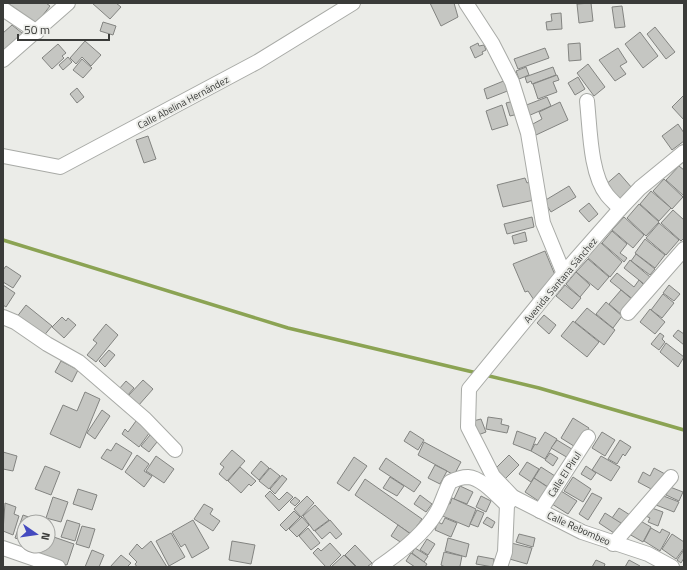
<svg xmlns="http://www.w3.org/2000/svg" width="687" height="570" font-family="'Titillium Web',sans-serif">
<rect width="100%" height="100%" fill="#ebece8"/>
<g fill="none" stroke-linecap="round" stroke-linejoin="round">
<g stroke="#8ba353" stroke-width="3.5">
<path d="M3,240l285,88 189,45"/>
<path d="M485,375l54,13 145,42"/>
</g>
</g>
<g fill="#c5c6c2" stroke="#838481">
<path d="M8,3h38l4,3 -14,18z"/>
<path d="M92,3h24l5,4 -11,12z"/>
<path d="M430,3h24l4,14 -17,9z"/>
<path d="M591,3l2,18 -14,2 -2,-19z"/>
<path d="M622,6l3,21 -10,1 -3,-21z"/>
<path d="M561,13l1,16 -15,1 -1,-8 6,-1 -1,-7z"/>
<path d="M103,22l13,4 -3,9 -13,-4z"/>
<path d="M12,25l15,12 -24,18v-22z"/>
<path d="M655,27l20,25 -9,7 -19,-25z"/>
<path d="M640,32l18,24 -15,12 -18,-24z"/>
<path d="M85,41l16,14 -10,11 -9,-9 -6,7 -6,-6z"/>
<path d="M478,43l1,3 5,-1 2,5 -4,2 1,2 -8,4 -5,-11z"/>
<path d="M580,43l1,17 -12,1 -1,-17z"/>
<path d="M58,44l8,9 -4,3 2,2 -12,11 -10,-11z"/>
<path d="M545,48l4,10 -31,11 -4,-10z"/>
<path d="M618,48l9,14 -7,4 6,8 -11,7 -16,-21z"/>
<path d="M68,57l4,5 -9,8 -4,-5z"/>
<path d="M82,59l10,9 -9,10 -10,-8z"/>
<path d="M588,64l17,23 -11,9 -17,-23z"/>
<path d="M526,67l3,8 -10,4 -3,-8z"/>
<path d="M553,67l3,8 -24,9 -1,-3 -4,2 -2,-6z"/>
<path d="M557,75l2,5 -6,2 4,10 -19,7 -5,-15z"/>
<path d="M578,77l7,12 -10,6 -7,-12z"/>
<path d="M506,80l4,10 -23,9 -3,-10z"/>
<path d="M77,88l7,9 -7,6 -7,-9z"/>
<path d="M684,95v25l-12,-13z"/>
<path d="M547,97l4,9 -23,10 -4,-10z"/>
<path d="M514,101l4,13 -8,2 -4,-13z"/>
<path d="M560,102l8,18 -32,15 -5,-10 11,-6 -3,-7z"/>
<path d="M502,105l6,20 -16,5 -6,-19z"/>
<path d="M678,124l6,9v8l-12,9 -10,-14z"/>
<path d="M148,136l8,23 -12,4 -8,-23z"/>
<path d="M679,166l5,4v26l-18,-16z"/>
<path d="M619,173l13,15 -8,7 2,3 -6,6 -16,-18z"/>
<path d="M525,178l2,5 2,-1 5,18 -31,7 -6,-22z"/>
<path d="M664,179l19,18 -11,12 -19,-18z"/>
<path d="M569,186l7,11 -25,15 -7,-11z"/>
<path d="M651,191l20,17 -12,13 -19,-17z"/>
<path d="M589,203l9,11 -9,8 -10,-11z"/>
<path d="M639,204l20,18 -13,14 -19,-18z"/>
<path d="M673,210l11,10v18l-3,3 -20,-18z"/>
<path d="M532,217l2,10 -27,7 -3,-10z"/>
<path d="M624,217l20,18 -11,13 -21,-18z"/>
<path d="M659,223l20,17 -13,15 -20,-17z"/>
<path d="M612,231l15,13 -7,9 7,5 -3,4 -22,-19z"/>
<path d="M525,232l2,9 -13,3 -2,-8z"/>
<path d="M645,239l20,16 -10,13 -20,-15z"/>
<path d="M600,242l22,20 -12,15 -23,-20z"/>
<path d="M545,251l10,24 -21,25 -6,-9 -3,1 -12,-28z"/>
<path d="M636,254l19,15 -5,6 -19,-14z"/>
<path d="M588,259l21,18 -11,13 -22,-18z"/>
<path d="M630,260l20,17 -6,7 -20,-16z"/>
<path d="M6,266l15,10 -8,12 -10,-6v-12z"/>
<path d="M576,272l14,13 -10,12 -14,-13z"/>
<path d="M617,273l17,14 5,-7 5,5 -9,16 -25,-20z"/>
<path d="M3,285l12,8 -9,14 -3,-2z"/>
<path d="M565,285l16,13 -9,11 -16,-13z"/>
<path d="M669,285l11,9 -6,7 -11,-8z"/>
<path d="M621,290l13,11 -12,14 -13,-11z"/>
<path d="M663,294l11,9 -12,15 -11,-8z"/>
<path d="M606,302l16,14 -9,12 -17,-14z"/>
<path d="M26,305l26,21 -10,12 -26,-20z"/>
<path d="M587,308l28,22 -11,15 -29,-23z"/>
<path d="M650,309l15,13 -10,12 -15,-12z"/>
<path d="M544,315l12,10 -7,9 -12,-11z"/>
<path d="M62,317l4,4 2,-3 8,7 -12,13 -12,-11z"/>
<path d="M573,321l26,21 -12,15 -26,-21z"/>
<path d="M106,324l12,11 -22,27 -9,-7 10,-12 -4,-3z"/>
<path d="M678,330l6,4v11l-11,-9z"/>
<path d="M660,333l4,3 -2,3 3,3 -6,8 -8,-6z"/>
<path d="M666,343l18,14 -6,10 -18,-15z"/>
<path d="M109,350l6,5 -10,12 -6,-6z"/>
<path d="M61,361l17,9 -6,12 -17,-10z"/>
<path d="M143,380l10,9 -15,17 -10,-10z"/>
<path d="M126,381l8,7 -7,8 -8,-7z"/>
<path d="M85,392l15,7 -20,49 -30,-14 13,-29 14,6z"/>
<path d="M102,410l8,6 -15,23 -8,-6z"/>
<path d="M488,417l14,2 -1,5 8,2 -2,7 -21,-4z"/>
<path d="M573,418l16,10 -12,20 -16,-10z"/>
<path d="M481,419l5,13 -8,3 -5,-14z"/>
<path d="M136,421l14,11 -11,15 -17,-13 3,-5 3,3z"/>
<path d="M410,431l14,9 -6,10 -14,-9z"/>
<path d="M517,431l19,7 -5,13 -18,-7z"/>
<path d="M545,432l12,7 -12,20 -14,-8 4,-7 2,1z"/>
<path d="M602,432l13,8 -10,16 -13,-8z"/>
<path d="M150,435l7,7 -8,10 -8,-6z"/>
<path d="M557,440l18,11 -5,8 -19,-11z"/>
<path d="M620,440l11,7 -6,9 -2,-2 -6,10 -9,-5z"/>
<path d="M424,442l37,20 -7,13 -36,-20z"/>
<path d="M116,443l16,10 -10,17 -21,-12 6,-9 4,2z"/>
<path d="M232,450l13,11 -18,20 -8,-7 5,-7 -4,-3z"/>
<path d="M3,452l14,4 -4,15 -10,-2z"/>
<path d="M550,453l8,5 -5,8 -8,-6z"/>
<path d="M137,455l12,9 -5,7 8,5 -8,11 -19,-15z"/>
<path d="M509,455l10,10 -14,14 -10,-10z"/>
<path d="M156,456l18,13 -10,14 -18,-12z"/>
<path d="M601,456l19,11 -9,14 -19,-11z"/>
<path d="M354,457l13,9 -18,25 -12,-8z"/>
<path d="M386,458l35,24 -7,10 -35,-23z"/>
<path d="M261,461l8,7 -10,12 -8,-7z"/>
<path d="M527,462l12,7 -8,13 -12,-8z"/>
<path d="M435,465l12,6 -7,13 -12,-6z"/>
<path d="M45,466l15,6 -9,23 -16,-6z"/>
<path d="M586,466l10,7 -5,7 -10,-6z"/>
<path d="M240,467l16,14 -5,5 -2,-2 -8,9 -13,-12z"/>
<path d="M541,467l14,9 -7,11 -14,-9z"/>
<path d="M270,468l10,8 -11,13 -10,-8z"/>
<path d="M654,468l11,6 -10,17 -17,-9 5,-10 7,4z"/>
<path d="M282,475l5,4 -12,15 -5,-5z"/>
<path d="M390,477l14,9 -7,10 -14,-8z"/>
<path d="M573,477l18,12 -8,13 -19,-11z"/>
<path d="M534,478l15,10 -9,14 -15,-10z"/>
<path d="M365,479l57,40 -11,15 -56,-39z"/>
<path d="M460,486l13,6 -6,12 -13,-5z"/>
<path d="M670,487l13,5 -4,9 -13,-6z"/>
<path d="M78,489l19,6 -5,15 -19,-6z"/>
<path d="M270,491l9,9 8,-8 6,5 -14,14 -14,-15z"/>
<path d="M561,491l16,10 -9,13 -16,-10z"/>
<path d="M592,493l10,5 -14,22 -9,-6z"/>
<path d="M420,495l12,9 -6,8 -12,-8z"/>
<path d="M661,495l18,7 -5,10 -18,-7z"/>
<path d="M307,496l7,7 -13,14 -7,-8z"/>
<path d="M481,496l10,5 -5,11 -10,-5z"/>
<path d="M53,497l15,5 -7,20 -15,-4z"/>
<path d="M295,497l5,4 -5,5 -5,-4z"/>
<path d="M452,498l24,11 -7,18 -29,-12 5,-13 5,2z"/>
<path d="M5,503l11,4 -2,7 5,2 -6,19 -10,-4z"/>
<path d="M204,504l9,5 -3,5 10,7 -7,10 -19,-12z"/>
<path d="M315,505l14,15 -15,11 -11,-15z"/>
<path d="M649,507l14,5 -5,14 -10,-4 2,-4 -4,-2z"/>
<path d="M619,508l11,7 -7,10 -11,-7z"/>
<path d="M477,510l7,3 -6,14 -8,-3z"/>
<path d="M294,511l6,6 -14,14 -6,-6z"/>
<path d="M605,513l16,10 -7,10 -15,-10z"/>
<path d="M23,515l14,5v2h-13v19l-9,-3z"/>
<path d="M302,517l7,8 -12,12 -8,-8z"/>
<path d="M487,517l8,5 -3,6 -9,-5z"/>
<path d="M445,518l12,5 -6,14 -16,-7 3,-8 4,2z"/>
<path d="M637,519l14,8 -8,15 -14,-8z"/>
<path d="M67,520l13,4 -5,17 -14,-4z"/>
<path d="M193,520l16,28 -17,10 -7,-14 -4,3 -9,-15z"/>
<path d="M330,520l12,14 -6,5 -6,-7 -8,7 -7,-8z"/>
<path d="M398,525l14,10 -7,10 -14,-9z"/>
<path d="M82,526l13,3 -6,19 -13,-4z"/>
<path d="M308,528l12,15 -9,7 -12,-14z"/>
<path d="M651,528l9,5 2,-4 8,4 -10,18 -16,-10z"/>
<path d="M171,533l14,24 -16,9 -13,-25z"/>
<path d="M519,534l16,4 -2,9 -17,-5z"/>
<path d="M672,534l12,8v6l-8,11 -14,-10z"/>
<path d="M48,535l26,9 -7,21 -33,-11 2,-8h12z"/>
<path d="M448,538l21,6 -3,13 -21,-6z"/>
<path d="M427,539l8,5 -7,11 -8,-5z"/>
<path d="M151,541l16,26h-30l-2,-3 2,-2 -8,-8 8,-10 5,5z"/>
<path d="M232,541l23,4 -4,19 -22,-4z"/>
<path d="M330,543l11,12 -12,12h-3l-13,-14 5,-5 3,3z"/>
<path d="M511,543l21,5 -5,16 -21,-6z"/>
<path d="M355,545l17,18 -5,4h-10l-12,-12z"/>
<path d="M415,548l13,8 -4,6 -12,-9z"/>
<path d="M92,550l12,5 -5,12h-14z"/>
<path d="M683,551l1,7 -3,5 -4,-3z"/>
<path d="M444,552l18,4 -2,10 1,1h-16l-4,-2z"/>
<path d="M411,553l16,11 -2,3h-10l-9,-6z"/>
<path d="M121,555l10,8 -4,4h-17z"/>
<path d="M344,555l12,12h-25z"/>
<path d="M478,556l16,3 -1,8 -17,-3z"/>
<path d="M596,560l9,4 -1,3h-12z"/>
<path d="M629,560l11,6v1h-15z"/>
</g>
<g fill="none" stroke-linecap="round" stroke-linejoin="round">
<g stroke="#a8aaa6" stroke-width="16">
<g id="minor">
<path d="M466,3l26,40 20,39 16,51 15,90 21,51"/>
<path d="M3,9l34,23"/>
<path d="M3,60l65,-57"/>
<path d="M587,101c3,27 3,73 20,94 4,5 9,9 13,14"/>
<path d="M3,156l57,11 197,-105 96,-59"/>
<path d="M628,313l56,-64"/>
<path d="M3,317l12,5 32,22 32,18 66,57 30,31"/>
<path d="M540,511l48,-74"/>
<path d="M613,544l58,-67"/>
<path d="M3,548l55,19"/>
<path d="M379,567c22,-15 48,-35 60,-59 4,-9 7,-18 11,-26 6,-3 12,-5 18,-5 14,1 29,19 39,28"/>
<path d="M500,567l5,-15 2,-47 6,-8"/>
<path d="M672,567l-24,-13 -66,-22 -69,-35 -20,-21 -25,-49 1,-38 100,-122 51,-58 20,-21 44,-36"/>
</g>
</g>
<use href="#minor" stroke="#fff" stroke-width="14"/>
</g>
<g text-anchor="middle" stroke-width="4" stroke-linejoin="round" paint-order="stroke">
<g font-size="10" fill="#3a3b39" stroke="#ebece8">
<text transform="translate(183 102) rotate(-28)" y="4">Calle Abelina Hernández</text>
<text transform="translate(560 280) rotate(-50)" y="4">Avenida Santana Sánchez</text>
<text transform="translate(564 474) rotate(-57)" y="4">Calle El Pirul</text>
<text transform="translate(579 528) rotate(24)" y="4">Calle Rebombeo</text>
</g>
</g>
<rect width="687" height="570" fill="none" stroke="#3a3b39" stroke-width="8"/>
<g transform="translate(36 534) rotate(103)"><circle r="19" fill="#ebece8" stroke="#a4a5a2"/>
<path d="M0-3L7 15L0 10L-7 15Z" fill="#444abf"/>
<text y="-6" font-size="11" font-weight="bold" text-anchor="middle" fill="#3a3b39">N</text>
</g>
<path d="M18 34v6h91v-6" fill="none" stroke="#3a3b39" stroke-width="2"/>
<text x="24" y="34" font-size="12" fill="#3a3b39" stroke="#ebece8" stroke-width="3" paint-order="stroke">50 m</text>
</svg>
